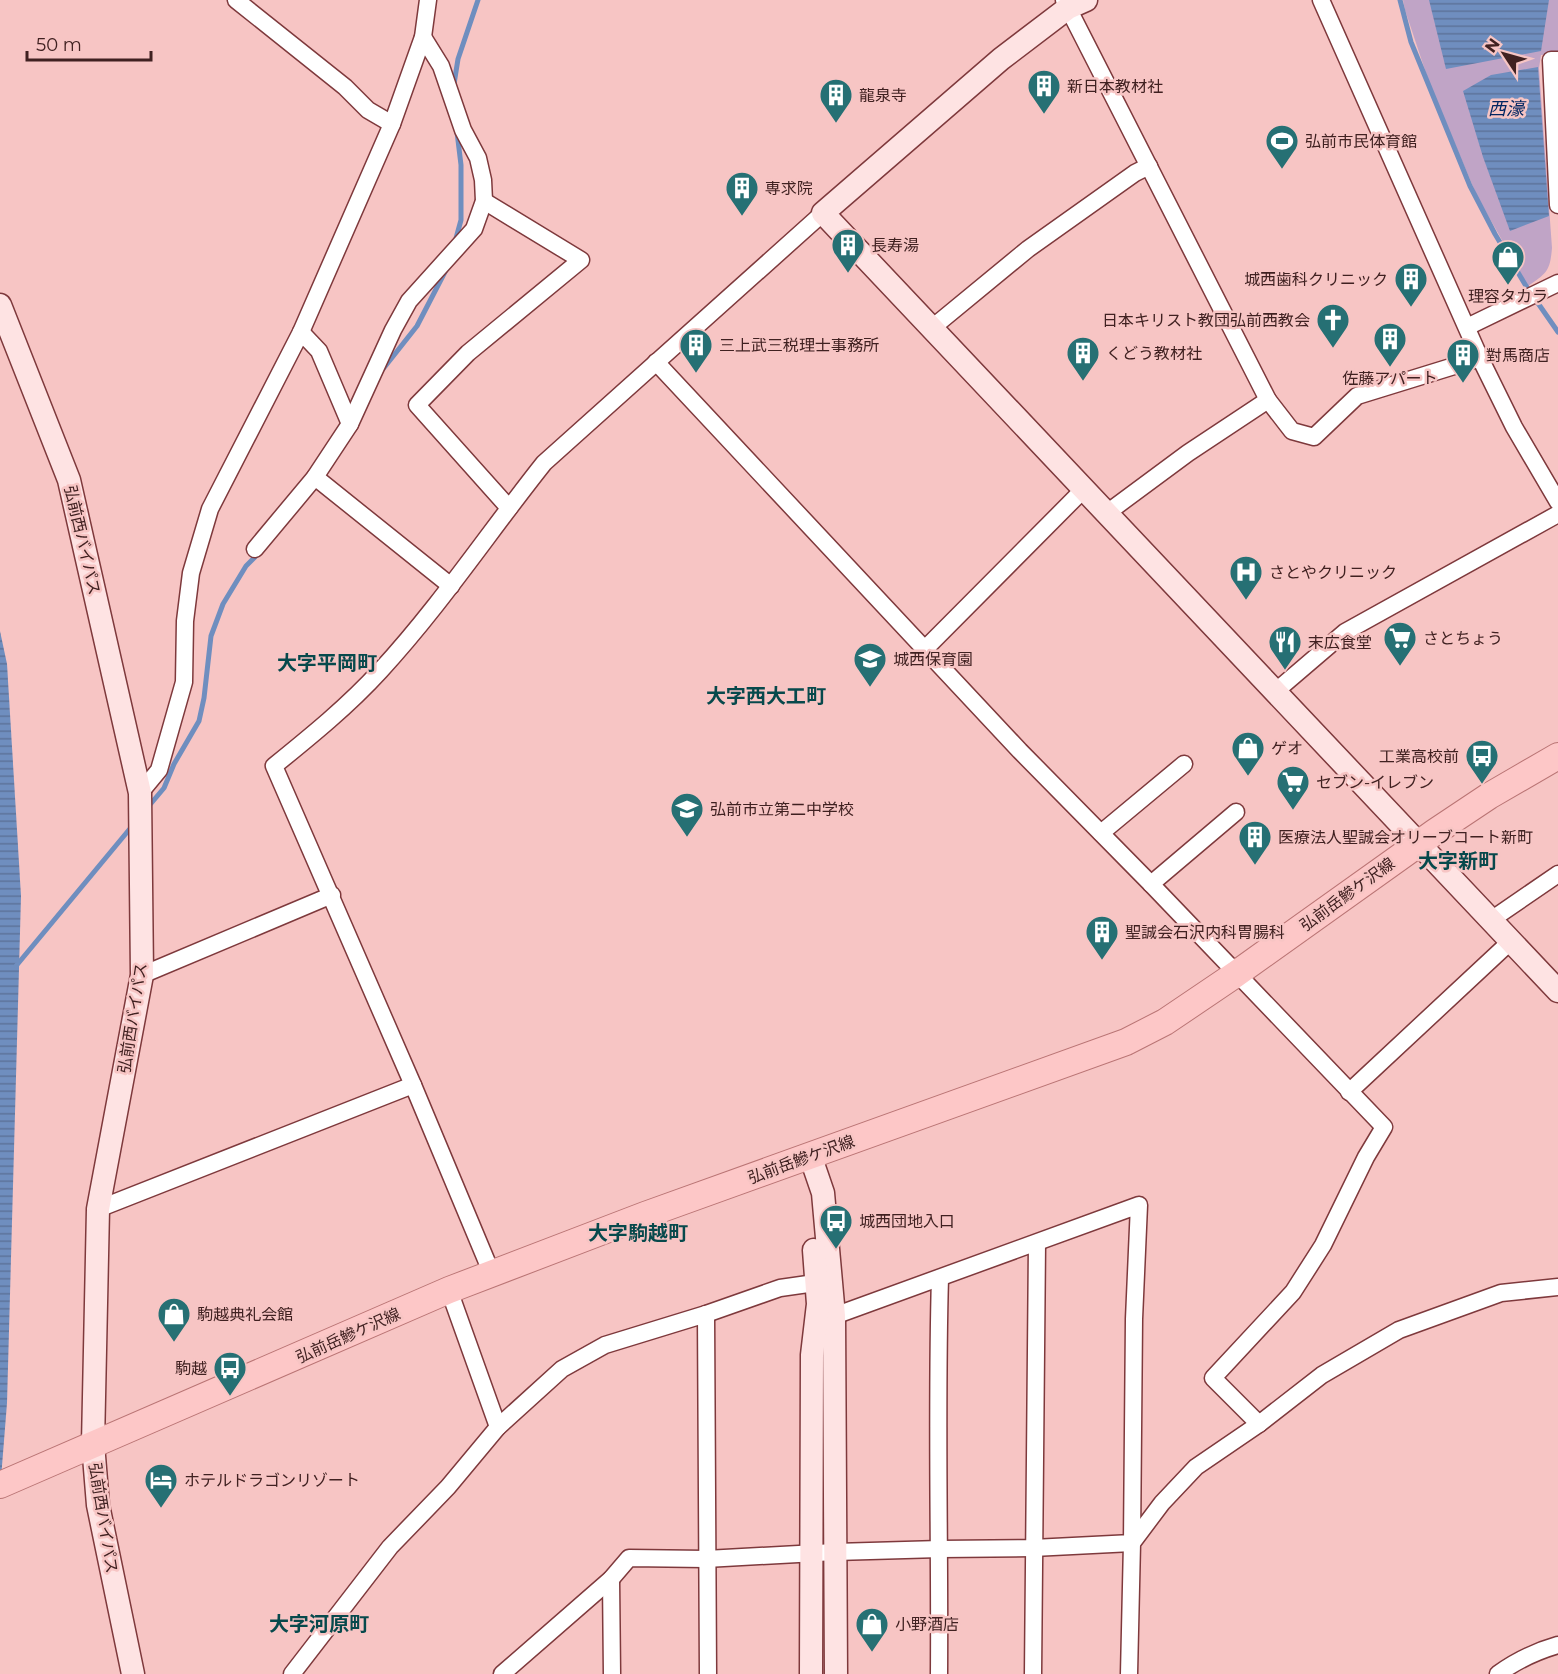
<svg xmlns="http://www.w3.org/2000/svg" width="1558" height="1674" font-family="Montserrat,'Noto Sans JP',sans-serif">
<defs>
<pattern id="water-rules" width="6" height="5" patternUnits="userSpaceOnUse" patternTransform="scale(1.5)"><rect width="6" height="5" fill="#6f8ebf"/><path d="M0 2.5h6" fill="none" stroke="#5d749b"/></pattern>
</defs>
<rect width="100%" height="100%" fill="#f7c5c4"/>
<path fill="#c0a4c6" d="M1403,0h155v54l-17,1 -2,13 13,180c-2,23 -5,25 -24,38l-51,-90 -47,-111 -25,-75z"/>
<g fill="url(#water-rules)">
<path d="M1429,0h120l-8,51 -95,18z"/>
<path d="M1538,67l11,149 -39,15 -27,-74 -20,-66 28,-16z"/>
<path d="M0,631l7,33 14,232 -14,507 -7,88z"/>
</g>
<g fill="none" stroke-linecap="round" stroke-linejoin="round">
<g stroke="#6f8ebf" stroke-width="5">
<path d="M1400,0l11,42 59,144 25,48 31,52 32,46"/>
<path d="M454,84l4,-25 20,-59"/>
<path d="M455,242l6,-22v-55l-4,-33"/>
<path d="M383,369l34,-43 30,-58"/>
<path d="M148,807l16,-19 10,-24 25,-43 5,-23 7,-62 12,-32 23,-38 12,-12"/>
<path d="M16,966l117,-141"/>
</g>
<g stroke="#7e393c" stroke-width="19">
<g id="street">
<path d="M236,0l109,87 23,23 24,14"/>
<path d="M1064,0l204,400 24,31 22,6 43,-41 123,-38"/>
<path d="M1321,0l159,358 34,69 44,75"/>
<path d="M1558,60h-7l7,145"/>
<path d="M484,201l97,59 -113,93 -51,52 92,103"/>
<path d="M1467,327l91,-44"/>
<path d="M932,328l96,-79 107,-76 14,-7"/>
<path d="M301,332l18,19 31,73"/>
<path d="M656,362l364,389 131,133 233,243 -18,30 -43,88 -30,47 -80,86 46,46"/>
<path d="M315,477l136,109"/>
<path d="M1107,513l81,-60 80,-53"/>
<path d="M255,549l60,-72 35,-53 43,-94 16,-29 65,-72 10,-28 -1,-21 -5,-22 -15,-28 -22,-64 -18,-29"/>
<path d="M924,650l160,-161"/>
<path d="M1276,691l69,-59 213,-118"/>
<path d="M140,793l19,-23 25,-88 1,-61 6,-48 19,-64 91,-177 91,-208 31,-87 5,-37"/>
<path d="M1101,833l83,-69"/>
<path d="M1151,884l85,-72"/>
<path d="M1491,920l67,-46"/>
<path d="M142,975l190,-80"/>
<path d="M1349,1092l162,-151"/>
<path d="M98,1209l315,-124"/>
<path d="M492,1274l-79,-189 -139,-319c37,-30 74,-60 106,-95 60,-65 109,-139 164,-208l279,-250"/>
<path d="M449,1290l49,137"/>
<path d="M706,1314l2,360"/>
<path d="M611,1579l1,95"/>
<path d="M292,1674l98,-127 58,-60 50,-60 64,-58 43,-24 101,-31 74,-26 35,-5"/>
<path d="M502,1674l109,-95 18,-21 77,1 129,-7 105,-3 93,-1 99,-5 2,-224 5,-114 -305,111"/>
<path d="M939,1674c1,-132 -3,-264 1,-396"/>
<path d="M1033,1674c0,-144 4,-288 4,-431"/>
<path d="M1129,1674l3,-131 30,-40 34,-36 63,-43 63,-49 77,-45 102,-37 57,-6"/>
<path d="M1498,1674c18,-13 39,-23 60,-29"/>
</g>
</g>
<g stroke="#7e393c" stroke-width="25">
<g id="secondary">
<path d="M1086,0l-18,8 -67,51 -178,154 735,778"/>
<path d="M0,305l69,175 71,313 2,182 -44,234 -5,235 5,61 35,169"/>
<path d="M810,1155l13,38 11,123 2,358"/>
<path d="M811,1674l1,-319 6,-51 -4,-54"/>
</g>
</g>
<g stroke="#ba7575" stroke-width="28">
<path id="primary" d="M0,1485l449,-195 196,-75 481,-173 39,-20 71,-48 199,-142 54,-36 69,-40"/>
</g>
<use href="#street" stroke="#fff" stroke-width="16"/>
<use href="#secondary" stroke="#fee3e3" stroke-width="22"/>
<use href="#primary" stroke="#fdc7c7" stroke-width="26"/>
</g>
<defs>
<g id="building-pin" transform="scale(1.725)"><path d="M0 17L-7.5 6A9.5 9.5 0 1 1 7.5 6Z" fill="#267074" stroke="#f7c5c4"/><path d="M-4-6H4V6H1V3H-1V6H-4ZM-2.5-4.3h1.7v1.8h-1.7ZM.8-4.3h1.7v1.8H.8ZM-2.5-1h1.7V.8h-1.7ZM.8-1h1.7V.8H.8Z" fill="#fff"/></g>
<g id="stadium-pin" transform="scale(1.725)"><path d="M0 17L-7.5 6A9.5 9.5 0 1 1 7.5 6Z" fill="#267074" stroke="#f7c5c4"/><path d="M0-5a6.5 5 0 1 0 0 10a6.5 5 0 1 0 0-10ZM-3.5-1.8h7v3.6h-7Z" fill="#fff"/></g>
<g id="shop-pin" transform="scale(1.725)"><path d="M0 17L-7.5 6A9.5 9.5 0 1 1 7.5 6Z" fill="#267074" stroke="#f7c5c4"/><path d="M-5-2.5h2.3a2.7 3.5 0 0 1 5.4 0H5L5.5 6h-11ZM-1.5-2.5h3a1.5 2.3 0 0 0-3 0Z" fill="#fff"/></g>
<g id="church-pin" transform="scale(1.725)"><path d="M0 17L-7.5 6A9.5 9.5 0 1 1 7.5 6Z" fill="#267074" stroke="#f7c5c4"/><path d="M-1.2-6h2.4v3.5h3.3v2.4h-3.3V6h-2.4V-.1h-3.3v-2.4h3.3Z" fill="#fff"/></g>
<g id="hospital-pin" transform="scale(1.725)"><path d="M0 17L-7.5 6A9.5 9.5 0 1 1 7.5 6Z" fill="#267074" stroke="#f7c5c4"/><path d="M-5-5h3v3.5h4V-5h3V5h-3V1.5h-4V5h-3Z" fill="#fff"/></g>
<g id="supermarket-pin" transform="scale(1.725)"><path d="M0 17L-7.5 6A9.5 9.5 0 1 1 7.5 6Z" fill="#267074" stroke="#f7c5c4"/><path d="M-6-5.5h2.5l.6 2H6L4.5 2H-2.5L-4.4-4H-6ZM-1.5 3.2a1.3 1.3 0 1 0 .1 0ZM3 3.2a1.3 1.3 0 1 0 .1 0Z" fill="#fff"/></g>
<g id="restaurant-pin" transform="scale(1.725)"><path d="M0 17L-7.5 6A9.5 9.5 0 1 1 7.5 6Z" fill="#267074" stroke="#f7c5c4"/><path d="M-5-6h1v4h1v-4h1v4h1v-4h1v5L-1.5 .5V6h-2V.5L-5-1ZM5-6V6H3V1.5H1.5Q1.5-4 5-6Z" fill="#fff"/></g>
<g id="school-pin" transform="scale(1.725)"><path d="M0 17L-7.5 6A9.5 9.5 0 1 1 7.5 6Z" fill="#267074" stroke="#f7c5c4"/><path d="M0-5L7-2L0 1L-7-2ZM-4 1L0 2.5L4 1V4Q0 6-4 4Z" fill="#fff"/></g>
<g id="bus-pin" transform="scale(1.725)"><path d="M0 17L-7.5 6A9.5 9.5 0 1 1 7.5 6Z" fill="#267074" stroke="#f7c5c4"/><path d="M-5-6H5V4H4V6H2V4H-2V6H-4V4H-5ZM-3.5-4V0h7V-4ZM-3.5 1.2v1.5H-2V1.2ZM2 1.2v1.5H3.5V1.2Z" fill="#fff"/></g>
<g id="hotel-pin" transform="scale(1.725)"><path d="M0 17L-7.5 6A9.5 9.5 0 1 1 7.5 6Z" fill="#267074" stroke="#f7c5c4"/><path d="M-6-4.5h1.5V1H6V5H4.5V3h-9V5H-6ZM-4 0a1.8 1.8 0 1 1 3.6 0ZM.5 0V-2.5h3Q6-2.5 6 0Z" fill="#fff"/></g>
</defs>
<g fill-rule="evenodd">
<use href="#building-pin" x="1044" y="86"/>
<use href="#building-pin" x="836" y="95"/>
<use href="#stadium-pin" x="1282" y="141"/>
<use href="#building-pin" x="742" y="188"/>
<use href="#building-pin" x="848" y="245"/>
<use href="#shop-pin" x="1508" y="257"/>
<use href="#building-pin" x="1411" y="279"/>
<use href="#church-pin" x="1333" y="320"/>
<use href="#building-pin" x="1390" y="339"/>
<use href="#building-pin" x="696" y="345"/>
<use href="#building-pin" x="1083" y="353"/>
<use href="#building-pin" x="1463" y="355"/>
<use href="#hospital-pin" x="1246" y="572"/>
<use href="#supermarket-pin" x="1400" y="638"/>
<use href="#restaurant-pin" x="1285" y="642"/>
<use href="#school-pin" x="870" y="659"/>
<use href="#shop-pin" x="1248" y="748"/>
<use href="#bus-pin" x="1482" y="756"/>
<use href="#supermarket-pin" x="1293" y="782"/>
<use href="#school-pin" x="687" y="809"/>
<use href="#building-pin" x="1255" y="837"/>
<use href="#building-pin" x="1102" y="932"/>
<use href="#bus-pin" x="836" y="1221"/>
<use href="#shop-pin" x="174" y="1314"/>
<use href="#bus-pin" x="230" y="1368"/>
<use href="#hotel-pin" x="161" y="1480"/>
<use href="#shop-pin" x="872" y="1624"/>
</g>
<g text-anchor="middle" stroke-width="5" stroke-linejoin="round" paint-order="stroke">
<g font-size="16" fill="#402121" stroke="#f7c5c4" text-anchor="start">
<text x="1067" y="92">新日本教材社</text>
<text x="859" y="101">龍泉寺</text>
<text x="1305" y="147">弘前市民体育館</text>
<text x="765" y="194">専求院</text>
<text x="871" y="251">長寿湯</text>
<text x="1388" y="285" text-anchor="end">城西歯科クリニック</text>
<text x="1508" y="302" text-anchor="middle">理容タカラ</text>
<text x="1310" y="326" text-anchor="end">日本キリスト教団弘前西教会</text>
<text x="719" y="351">三上武三税理士事務所</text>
<text x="1106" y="359">くどう教材社</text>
<text x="1486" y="361">對馬商店</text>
<text x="1390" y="384" text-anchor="middle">佐藤アパート</text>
<text x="1269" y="578">さとやクリニック</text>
<text x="1423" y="644">さとちょう</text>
<text x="1308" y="648">末広食堂</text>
<text x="893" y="665">城西保育園</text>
<text x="1271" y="754">ゲオ</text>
<text x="1459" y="762" text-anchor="end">工業高校前</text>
<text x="1316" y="788">セブン-イレブン</text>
<text x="710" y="815">弘前市立第二中学校</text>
<text x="1278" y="843">医療法人聖誠会オリーブコート新町</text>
<text x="1125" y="938">聖誠会石沢内科胃腸科</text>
<text x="859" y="1227">城西団地入口</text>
<text x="197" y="1320">駒越典礼会館</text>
<text x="207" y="1374" text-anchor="end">駒越</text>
<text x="184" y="1486">ホテルドラゴンリゾート</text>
<text x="895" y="1630">小野酒店</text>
</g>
<g font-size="16" fill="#402121" stroke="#f7c5c4">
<text transform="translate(83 540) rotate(77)" y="6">弘前西バイパス</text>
<text transform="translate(1347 894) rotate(-36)" y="6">弘前岳鰺ケ沢線</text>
<text transform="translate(132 1018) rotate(-81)" y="6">弘前西バイパス</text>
<text transform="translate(801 1159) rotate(-20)" y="6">弘前岳鰺ケ沢線</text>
<text transform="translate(348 1335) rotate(-24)" y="6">弘前岳鰺ケ沢線</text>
<text transform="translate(104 1518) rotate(81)" y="6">弘前西バイパス</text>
</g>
<g font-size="18" font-style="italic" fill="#022661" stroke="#f7c5c4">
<text x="1506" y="115">西濠</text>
</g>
<g font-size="20" font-weight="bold" fill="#07494c" stroke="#f7c5c4">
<text x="327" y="670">大字平岡町</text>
<text x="766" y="703">大字西大工町</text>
<text x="1458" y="868">大字新町</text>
<text x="638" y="1240">大字駒越町</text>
<text x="319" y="1631">大字河原町</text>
</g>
</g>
<g transform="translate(1504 54) rotate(306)" stroke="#f7c5c4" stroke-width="4.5" paint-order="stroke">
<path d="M0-4.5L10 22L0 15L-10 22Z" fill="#402121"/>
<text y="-9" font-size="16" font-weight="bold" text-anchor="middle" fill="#402121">N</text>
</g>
<path d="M27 51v9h124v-9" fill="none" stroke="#402121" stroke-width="3"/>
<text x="36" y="51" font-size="18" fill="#402121" stroke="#f7c5c4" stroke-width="4.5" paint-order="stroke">50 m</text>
</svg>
